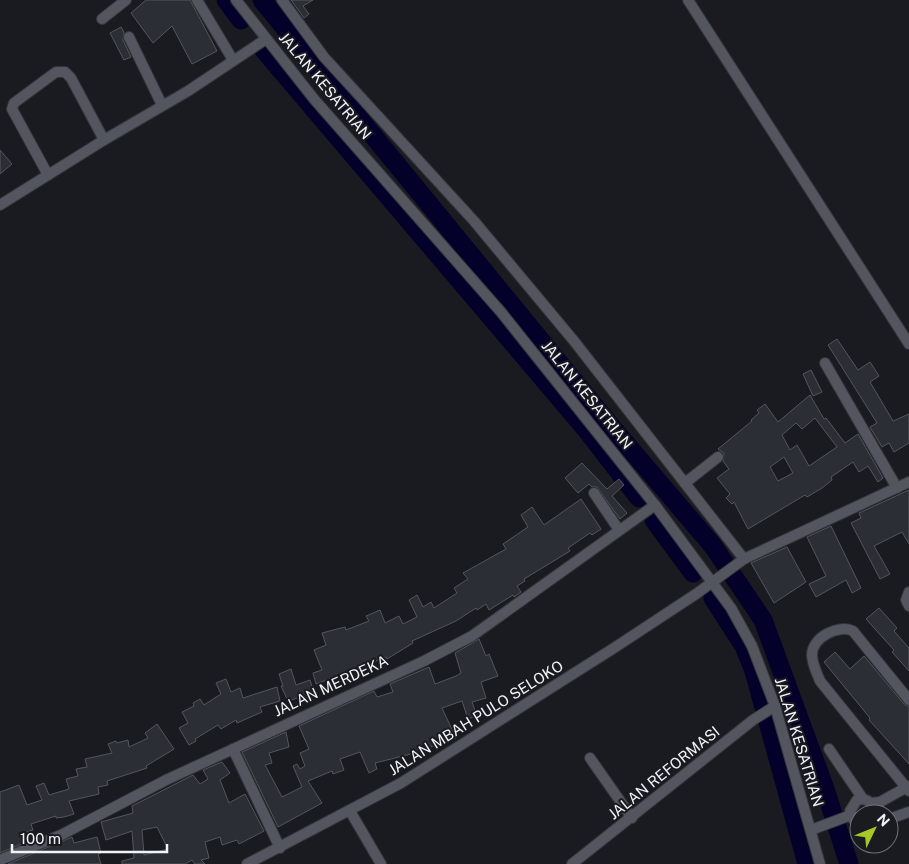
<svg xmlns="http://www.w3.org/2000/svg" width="909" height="864" font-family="'Public Sans',sans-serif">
<rect width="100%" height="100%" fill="#191b21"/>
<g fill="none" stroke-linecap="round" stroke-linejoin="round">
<g stroke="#030029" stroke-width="19">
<path d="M226,0l15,20"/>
<path d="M262,0l348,425 103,121 50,74 62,169 24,75"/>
<path d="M264,50l321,378 54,70"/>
<path d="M654,520l39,53"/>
<path d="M713,598l31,48 10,25 53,193"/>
</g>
</g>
<g fill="#2c2e35" stroke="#53565d" fill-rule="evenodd">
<path d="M146,0h44l27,51 -25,13 -20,-38 -19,17 -22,-30z"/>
<path d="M291,0h22l-10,6 6,8 -5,4z"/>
<path d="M121,27l3,5 -1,8 8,17 -7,3 -14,-27z"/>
<path d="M0,150l12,14 -12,10z"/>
<path d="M837,339l21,31 12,-8 9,14 -9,6 23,39 16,-7v29l-15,9 -5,-9 -7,4 -12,-20 7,-4 -49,-78z"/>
<path d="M811,370l11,22 -9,4 -10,-22z"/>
<path d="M810,395l14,24 2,-1 19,25 13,-9 25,44 -5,4 -10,-16 -9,6 -6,-10 -22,15 1,3 -10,8 -15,9 -2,-2 -57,34 -14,-27 -2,2 -6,-6 4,-4 -13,-16 12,-9 -6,-8 1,-8 -6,-4 34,-28 -1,-1 8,-7 -2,-3 8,-6 13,18zM815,418l22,29 -28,19 -12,-21 -7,5 -8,-15 14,-12 6,6zM784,457l9,16 -15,8 -8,-14z"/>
<path d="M582,463l25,26 12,-10 5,6 -12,11 15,17 -7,6 -23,-32h-5l-3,-3 -11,9 -13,-15z"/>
<path d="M909,490v54l-7,-12 -28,14 16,28 -10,5 -29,-56 10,-5 -2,-5z"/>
<path d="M581,499l20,30 -9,6 -2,-2 -22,15 2,3 -46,28 1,2 -8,5 4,6 -7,5 -1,-2 -24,15 -3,-6 -9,6 -1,-2 -20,13 -44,20 1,2 -26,16 -1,-2 -31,12 -39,15 -3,-11 9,-3 -8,-20 12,-5 -4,-12 23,-6 1,3 23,-9 -3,-5 14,-6 5,13 14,-7 4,8 14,-7 -8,-17 8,-5 6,12 8,-5 3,6 23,-15 -3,-5 14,-9 -5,-6 43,-24 -3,-5 25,-17 -7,-12 11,-8 12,18z"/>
<path d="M831,526l30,62 -9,5 -6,-13 -30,17 -7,-13 17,-8 -19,-39z"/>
<path d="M787,547l19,35 -32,21 -23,-40z"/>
<path d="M879,608l18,20 -3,3 15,17v23l-17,-19 2,-2 -28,-31z"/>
<path d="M479,639l7,17 3,-2 9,22 -17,6 5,16 -14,4 5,14 -9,3 -6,-18 -20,7 14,30 -32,11 2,3 -10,4 -1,-3 -40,10 2,6 -8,4 -9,-21 -20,7 4,11 -11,4 -1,-3 -24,10 14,22 -44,24 -36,-75 44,-20 3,15 -20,6 3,10 -7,2 17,32 20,-10 -9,-21 4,-2 3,5 5,-3 -5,-13 9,-4 -10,-23 75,-35 3,6 16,-5 -3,-8 39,-17 6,17 21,-8 5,-3 -6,-20z"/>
<path d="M835,652l15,17 14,-13 40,48 5,3v57l-40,-44 1,-2 -46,-56z"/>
<path d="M291,669l5,16 14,-5 5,16 -9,3 -2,-3 -16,5 -7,-15h2l-4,-12z"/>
<path d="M226,679l5,13 9,-4 3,10 34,-11 3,14 -20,6 2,5 -25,11 -1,-3 -15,9 -3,-4 -23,14 1,2 -7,4 -10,-17 9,-5 -6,-11 12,-6 -1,-3 7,-4 4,6 17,-11 -5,-11z"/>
<path d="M157,724l17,25 -28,17 1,2 -40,13 1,4 -10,2 1,7 -30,7 5,13 -10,3 -8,1v-2l-25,8 2,6 -10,3 3,9 -26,11v-61l19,-7 8,20 15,-5 -6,-14 8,-3 5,12 20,-6 -3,-10 12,-3 -2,-7 11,-2 -2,-8 27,-6 -4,-9 8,-3 1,2 11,-3 1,7 19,-9 -3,-5z"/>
<path d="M222,762l8,11 -10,7 9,23 16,-9 19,37 -25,13 -2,-4 -15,5 -2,-8 -15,5 4,16 -8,2 4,4h-10l-3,-4 -7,4h-63v-3l12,-3 -2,-27 -26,9 -5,-18 32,-9 -1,-7 61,-31 7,9 8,-5 -5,-9zM157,827l11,22 -24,6 -2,-25z"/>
<path d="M72,837l2,6 23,-6 4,16 -3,1 3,10h-93z"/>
</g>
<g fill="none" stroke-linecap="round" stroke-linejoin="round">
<g stroke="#34353a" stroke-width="12">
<g id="minor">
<path d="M197,0l36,60"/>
<path d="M236,0l78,99 187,213 154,193 76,103 21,38 23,60 45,158"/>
<path d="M282,0l42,57 150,164 100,120 170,218"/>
<path d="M688,0l221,344"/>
<path d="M102,19l24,-19"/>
<path d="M129,37l33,68"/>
<path d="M48,175l-36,-66 2,-6 42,-31h9l6,6 33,62"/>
<path d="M0,205l104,-65 84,-49 78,-52"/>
<path d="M825,363l72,125"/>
<path d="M685,483l33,-26"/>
<path d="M594,493l25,37"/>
<path d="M909,592l-3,8 3,6"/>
<path d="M909,700l-56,-69c-14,-7 -41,6 -41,24 0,9 5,18 8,26l89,110"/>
<path d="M233,749l47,99"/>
<path d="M829,749l34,50"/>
<path d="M590,758l42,60"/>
<path d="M871,803l9,-1 29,-16"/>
<path d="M350,811l31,53"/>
<path d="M889,819l20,-7"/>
<path d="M859,822l-6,-3 -3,-8 7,-11c10,-3 17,3 16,14"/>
<path d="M811,830l40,-15"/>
<path d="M0,860l61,-25 105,-55 258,-119 48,-25 183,-131"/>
<path d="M247,864l154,-81 213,-135 82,-54 48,-35 165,-77"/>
<path d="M572,864l181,-144 22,-14"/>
</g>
</g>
<use href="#minor" stroke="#53565e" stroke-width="10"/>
</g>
<g text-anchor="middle" stroke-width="4" stroke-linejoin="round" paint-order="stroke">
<g font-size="15" fill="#f1f3f7" stroke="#191b21">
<text transform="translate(325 86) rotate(50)" y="5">JALAN KESATRIAN</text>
<text transform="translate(587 395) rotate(51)" y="5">JALAN KESATRIAN</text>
<text transform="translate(331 686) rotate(-25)" y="5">JALAN MERDEKA</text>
<text transform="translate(476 718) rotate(-32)" y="5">JALAN MBAH PULO SELOKO</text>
<text transform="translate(799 742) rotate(73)" y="5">JALAN KESATRIAN</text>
<text transform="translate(664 773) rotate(-39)" y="5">JALAN REFORMASI</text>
</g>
</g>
<g transform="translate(874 829) rotate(47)"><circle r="24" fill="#191b21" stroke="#6f7177"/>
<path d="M0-4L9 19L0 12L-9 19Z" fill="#a5c824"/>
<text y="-8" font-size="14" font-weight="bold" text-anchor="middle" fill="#f1f3f7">N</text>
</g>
<path d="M12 844v8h155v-8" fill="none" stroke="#f1f3f7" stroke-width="2.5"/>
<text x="20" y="844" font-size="15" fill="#f1f3f7" stroke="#191b21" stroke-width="4" paint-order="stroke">100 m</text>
</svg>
